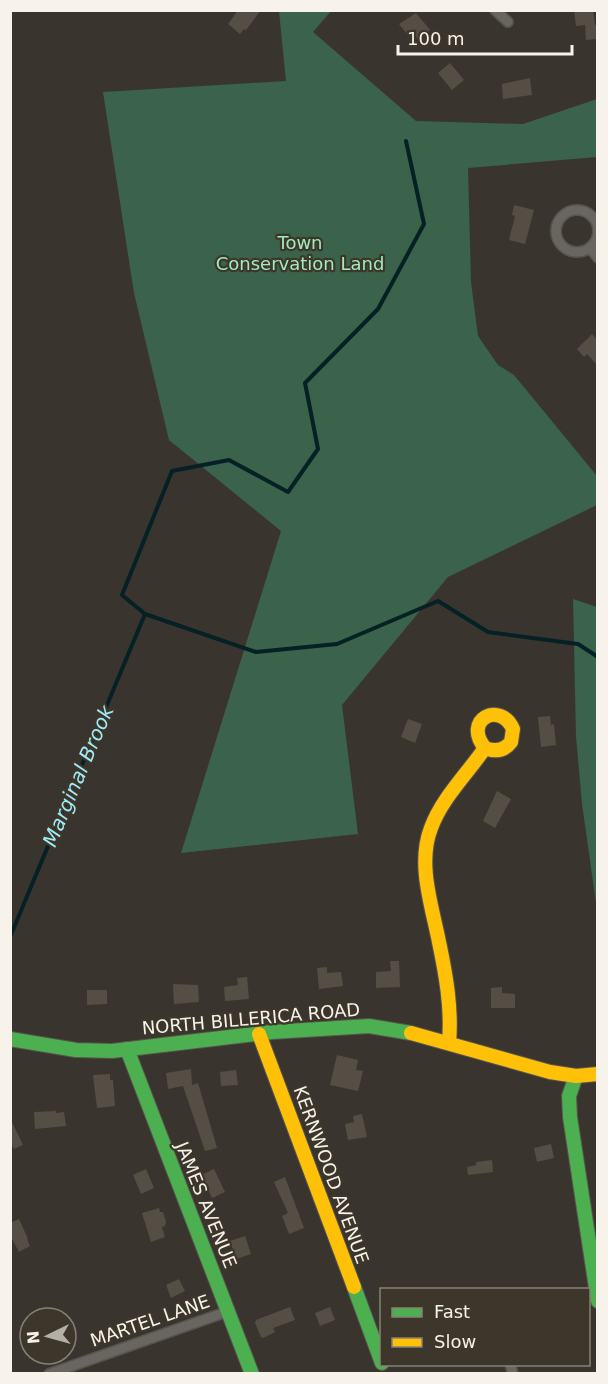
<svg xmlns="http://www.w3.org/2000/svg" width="608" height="1384" font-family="'DejaVu Sans',sans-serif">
<rect width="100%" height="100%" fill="#39352e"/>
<g fill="#3b624a">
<path d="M332,10l-19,22 103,89 107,3 74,-25v58l-129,11 3,114 7,54 20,29 16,10 83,101v29l-149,72 -106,128 16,129 -177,19 100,-322 -112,-91 -35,-147 -31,-201 183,-11 -7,-70z"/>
<path d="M573,599l24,8v303l-15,-106 -6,-68z"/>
</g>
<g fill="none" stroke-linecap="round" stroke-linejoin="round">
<g stroke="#052125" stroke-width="4">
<path d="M406,141l18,83 -46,85 -73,74 13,66 -30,43 -59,-32 -57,11 -50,124 23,19 111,38 81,-8 101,-43 50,31 90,12 20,13"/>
<path d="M10,937l135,-323"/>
</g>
</g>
<g fill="#554e44">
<path d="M238,10h23l-15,20 -2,-1 -4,5 -12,-10z"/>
<path d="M574,10h19l2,15h2v14l-11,1 -1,-15 -9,1z"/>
<path d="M416,13l14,17 -12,10 -3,-4 -4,3 -12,-15z"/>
<path d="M450,63l14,17 -12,10 -14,-17z"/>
<path d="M530,78l2,17 -29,4 -1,-15z"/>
<path d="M514,205l20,5 -9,34 -16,-4 6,-24 -3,-1z"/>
<path d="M592,334l5,6v25l-10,-11 -3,3 -7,-8z"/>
<path d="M550,716l1,9 3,-1 2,21 -15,2 -3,-30z"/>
<path d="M408,719l14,5 -7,19 -14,-6z"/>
<path d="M497,791l14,8 -16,29 -12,-7z"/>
<path d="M390,961h9l1,26 -24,1v-16l15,-1z"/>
<path d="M327,967v6l14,-1 2,14 -24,3 -2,-21z"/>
<path d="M247,977l2,22 -24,2 -1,-14 14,-2 -1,-7z"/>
<path d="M173,984l25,1 1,17 -25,2z"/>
<path d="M502,987v6l13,1v14h-24v-20z"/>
<path d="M87,990h20v14l-20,1z"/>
<path d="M337,1055l21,5 -2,10 7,1 -5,20 -28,-6z"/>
<path d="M191,1069l1,16 6,-2 19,65 -12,3 -22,-65 -15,3 -2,-16z"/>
<path d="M236,1070l2,15 -17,1 -1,-14z"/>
<path d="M110,1074v6h3l2,26 -18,2 -4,-33z"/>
<path d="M56,1111v2l8,-1 2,14 -31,3 -1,-17z"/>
<path d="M362,1114l5,23 -19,3 -3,-16 9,-2 -1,-6z"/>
<path d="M10,1118l13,27 -9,4 -4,-6z"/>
<path d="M551,1144l3,14 -17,4 -3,-14z"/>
<path d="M492,1160l1,12 -25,3 -1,-8 9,-2v-3z"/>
<path d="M146,1169l8,19 -13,6 -8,-19z"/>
<path d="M214,1169l11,23 -13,6 -11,-23z"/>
<path d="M285,1177l19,51 -15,6 -7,-18 6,-3 -14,-31z"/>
<path d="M159,1208l1,4h3l3,10 -1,4 -3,1 3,10 -14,5 -9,-29z"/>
<path d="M19,1219l9,20h-1l3,7 -11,6 -9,-17v-12z"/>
<path d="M245,1236l6,18 -15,5 -6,-18z"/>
<path d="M179,1279l6,12 -14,7 -5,-13z"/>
<path d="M290,1307l5,13 -22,8 2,4 -12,6 -2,-1 -6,-14 1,-3z"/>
<path d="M330,1307l5,13 -15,6 -5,-13z"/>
</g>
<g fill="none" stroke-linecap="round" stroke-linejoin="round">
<g stroke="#57544e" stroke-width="12">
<g id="street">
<path d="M495,10l13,12"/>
<circle cx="577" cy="231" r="21"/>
<path d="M590,248l8,10"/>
<path d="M510,1364l3,10"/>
<path d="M49,1374l180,-63"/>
</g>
</g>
<g stroke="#57544e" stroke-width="16">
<g id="fast">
<path d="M10,1039l66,11 36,1 160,-19 97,-6 42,7"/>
<path d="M127,1049l125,325"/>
<path d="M576,1076l-7,20 1,21 28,184"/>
<path d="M354,1287l28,76"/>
</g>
</g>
<g stroke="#57544e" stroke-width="16">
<g id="slow">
<path d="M411,1033l139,39 26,4 22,-2"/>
<path d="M259,1034l95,253"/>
<path d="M449,1043c3,-34 -3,-68 -10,-101 -7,-36 -22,-78 -8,-114 11,-30 36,-54 54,-80 10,4 19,3 26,-6l2,-13c-13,-29 -51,-9 -28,19"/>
</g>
</g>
<use href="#street" stroke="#696661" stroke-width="9"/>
<use href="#fast" stroke="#4caf50" stroke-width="14"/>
<use href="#slow" stroke="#ffc107" stroke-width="14"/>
</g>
<g text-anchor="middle" stroke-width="4.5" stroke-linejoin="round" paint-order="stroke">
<g font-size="18" fill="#9febbd" stroke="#3d362a">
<text x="300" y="249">Town<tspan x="300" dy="21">Conservation Land</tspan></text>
</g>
<g font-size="18" fill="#f7f2ea" stroke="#3d362a">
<text transform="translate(251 1019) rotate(-5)" y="6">NORTH BILLERICA ROAD</text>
<text transform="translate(331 1175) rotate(70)" y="6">KERNWOOD AVENUE</text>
<text transform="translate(206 1205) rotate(68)" y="6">JAMES AVENUE</text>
<text transform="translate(150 1321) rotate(-19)" y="6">MARTEL LANE</text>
</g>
<g font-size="20" font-style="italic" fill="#9eecf9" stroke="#3d362a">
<text transform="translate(78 776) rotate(-67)" y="7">Marginal Brook</text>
</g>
</g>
<rect width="608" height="1384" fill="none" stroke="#f7f2ea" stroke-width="24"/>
<rect x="380" y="1288" width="210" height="78" fill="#3d362a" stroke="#878177" stroke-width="1.5"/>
<rect x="392" y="1308" width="30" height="9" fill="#4caf50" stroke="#878177" stroke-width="1.5"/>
<text x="434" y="1318" font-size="18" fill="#f7f2ea">Fast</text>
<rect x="392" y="1338" width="30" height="9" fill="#ffc107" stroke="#878177" stroke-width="1.5"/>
<text x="434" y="1348" font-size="18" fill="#f7f2ea">Slow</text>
<g transform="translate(48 1336) rotate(265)"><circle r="28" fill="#3d362a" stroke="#878177" stroke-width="1.5"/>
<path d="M0-4.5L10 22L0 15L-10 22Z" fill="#b4b0a8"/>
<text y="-9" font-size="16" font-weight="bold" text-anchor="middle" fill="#f7f2ea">N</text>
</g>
<path d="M398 45v9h174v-9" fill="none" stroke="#f7f2ea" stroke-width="3"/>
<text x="407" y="45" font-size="18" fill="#f7f2ea" stroke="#3d362a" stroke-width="4.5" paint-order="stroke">100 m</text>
</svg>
